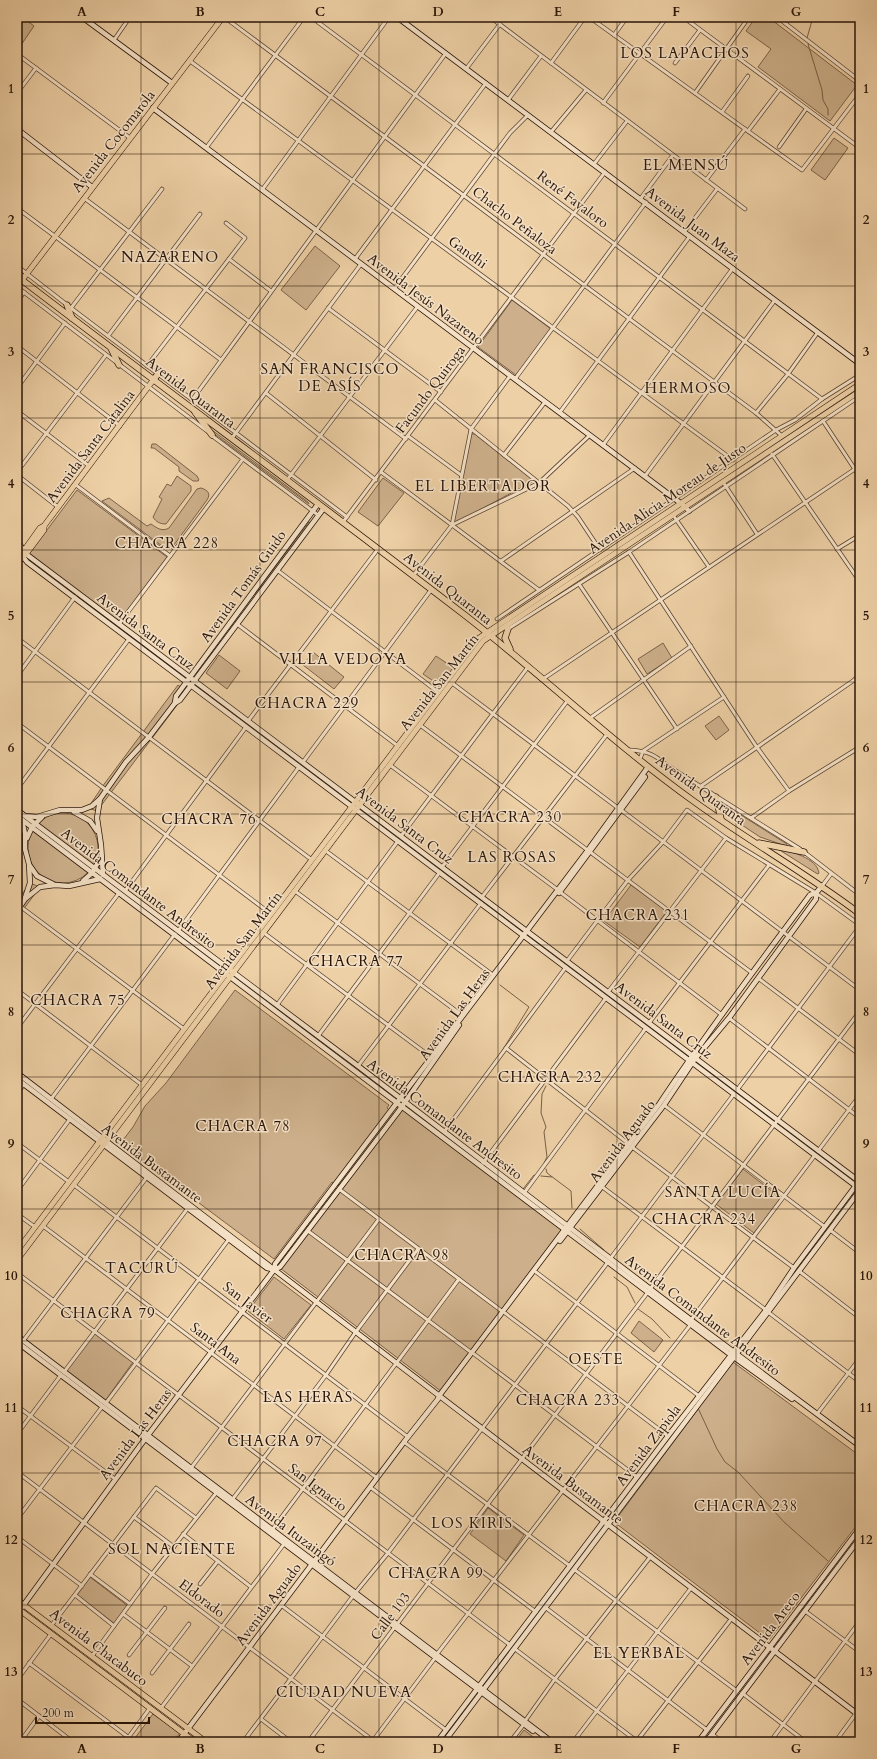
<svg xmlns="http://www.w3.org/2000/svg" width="877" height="1759" font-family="Cardo,serif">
<rect width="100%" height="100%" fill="#eed0a6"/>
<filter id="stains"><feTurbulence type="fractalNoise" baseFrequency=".005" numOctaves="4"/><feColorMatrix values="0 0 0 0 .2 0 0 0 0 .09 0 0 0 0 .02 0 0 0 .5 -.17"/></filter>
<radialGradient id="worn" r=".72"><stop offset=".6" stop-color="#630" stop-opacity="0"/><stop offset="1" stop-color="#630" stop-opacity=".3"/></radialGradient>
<g fill="#cdb08b" stroke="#7b624a">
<path d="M22,17l12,9 -15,22 -2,-1v-23z"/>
<path d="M756,17h12l89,68 -27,36 -72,-54 13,-18 -25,-18z"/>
<path d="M834,138l14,10 -23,32 -14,-10z"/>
<path d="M315,246l25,20 -34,44 -25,-20z"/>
<path d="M512,300l39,29 -35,46 -38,-28z"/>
<path d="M204,424l104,78 1,2 -96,-71z"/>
<path d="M471,434h4l57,45v3l-79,42z"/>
<path d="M152,444h4l41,32 2,4 -1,1h-5l-14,-10v-4l-25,-19h-3z"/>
<path d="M177,476l14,10v5l-25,33c-6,0 -10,-2 -13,-7l9,-18 -3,-2 8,-13 4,2z"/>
<path d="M383,478l21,15 -26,33 -20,-14z"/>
<path d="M201,488c7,2 10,6 6,12l-36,49h-5l-64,-48 7,-3 38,28 4,-2c6,4 11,8 18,4l28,-39z"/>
<path d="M77,490l90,67 -48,64 -90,-67z"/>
<path d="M309,522l2,1 -114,152 -2,-2z"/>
<path d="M663,643l9,15 -25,16 -9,-15z"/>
<path d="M313,652l31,25 -10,12 -31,-24z"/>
<path d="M219,655l21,16 -13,18 -21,-16z"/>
<path d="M436,656l18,12 -12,16 -3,1 -16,-11z"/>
<path d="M178,685l9,7 -90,119 -9,-3 14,-21z"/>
<path d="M719,716l10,14 -13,10 -11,-14z"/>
<path d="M722,803l60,38 5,3 -1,2 -26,-9 -30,-20z"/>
<circle cx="63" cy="848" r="35"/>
<path d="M778,849c12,2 39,9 41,24l-1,1 -2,-1z"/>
<path d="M30,883l10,4 -23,31v-17z"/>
<path d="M631,885l36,26 -27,36 -36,-26z"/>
<path d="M235,990l154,115 -2,3 8,7 6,-8 162,124 -121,161 -162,-124 61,-81 -9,-5 -58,77 -154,-115 13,-17 12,-21 21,-23z"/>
<path d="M743,1169l38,29 -27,35 -38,-29z"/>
<path d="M274,1277l37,28 -27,34 -36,-28z"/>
<path d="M639,1321l24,19 -9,12 -23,-19z"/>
<path d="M94,1333l39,29 -28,39 -39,-30z"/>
<path d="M733,1362l127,94v65l-91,119 -155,-118z"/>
<path d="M488,1508l36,27 -18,26 -36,-27z"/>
<path d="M90,1577l38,29 -13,18 -38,-29z"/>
<path d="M153,1714l27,19 -7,9h-41z"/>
<path d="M524,1730l16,12h-25z"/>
</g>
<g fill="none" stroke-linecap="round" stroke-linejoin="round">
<g stroke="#775f46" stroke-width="1">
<path d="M807,38l6,-21"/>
<path d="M808,44l14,46 1,10 5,9v6"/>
<path d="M500,985l29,22 -27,44"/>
<path d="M544,1163l3,-6 -3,-25 2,-5 -5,-14 1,-19 4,-8"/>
<path d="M546,1169l1,4 24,18 1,17"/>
<path d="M541,1176l11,1"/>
<path d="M511,1180l12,9 11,-14"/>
<path d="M580,1229l24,21"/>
<path d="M614,1277l13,10 8,16"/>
<path d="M638,1309l14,10 18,19"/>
<path d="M698,1408l19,41 8,13 13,10 46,50 44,39"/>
</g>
<g stroke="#5a4430" stroke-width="4.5">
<g id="street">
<path d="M224,17l532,396 26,23"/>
<path d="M311,17l511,382"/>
<path d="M490,17l255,192"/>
<path d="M589,17l213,153 58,-76"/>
<path d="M683,17l177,131"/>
<path d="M777,17l83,64"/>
<path d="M614,35l13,-18"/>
<path d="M114,40l16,-23"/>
<path d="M17,54l113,84"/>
<path d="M190,61l543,399"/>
<path d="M551,63l34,-46"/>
<path d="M675,63l25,-33"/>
<path d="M466,69l34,-45"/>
<path d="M17,93l19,-25"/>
<path d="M695,93l54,-76"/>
<path d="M508,100l33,-44"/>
<path d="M603,103l64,-86"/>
<path d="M722,112l26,-36"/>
<path d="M748,131l32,-42"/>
<path d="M551,132l35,-42"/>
<path d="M779,147l27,-38"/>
<path d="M206,148l98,-131"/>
<path d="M594,164l33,-43"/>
<path d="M706,180l39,-51"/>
<path d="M262,190l127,-173"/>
<path d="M84,198l322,241"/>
<path d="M641,198l32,-43"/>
<path d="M17,208l204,152"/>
<path d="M685,231l32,-42"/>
<path d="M229,259l42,32"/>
<path d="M355,259l131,-176"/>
<path d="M17,266l54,42 276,209"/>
<path d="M17,287l190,144"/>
<path d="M394,289l116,-156 18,-18"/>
<path d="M17,302l7,-10"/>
<path d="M71,308l91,-119"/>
<path d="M328,308l113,84"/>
<path d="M108,336l92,-122"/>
<path d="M17,346l103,80"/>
<path d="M147,366l98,-128 -19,-15"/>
<path d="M515,379l131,-177"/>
<path d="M17,388l48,-65"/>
<path d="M266,393l110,87"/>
<path d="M192,400l254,-347"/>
<path d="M435,400l133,106 10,11 22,33"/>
<path d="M17,411l72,55"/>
<path d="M560,412l130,-176"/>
<path d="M756,413l32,-39 30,-42"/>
<path d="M823,421l37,56"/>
<path d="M211,435l107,80"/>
<path d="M408,436l53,39"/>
<path d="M232,438l129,-174"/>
<path d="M603,445l130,-177"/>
<path d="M772,454l88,128"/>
<path d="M504,455l41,-53"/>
<path d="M17,472l89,-117"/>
<path d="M381,472l158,118"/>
<path d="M17,475l41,32"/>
<path d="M645,476l130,-176"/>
<path d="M287,480l131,-174"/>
<path d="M723,482l34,52"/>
<path d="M76,485l94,71"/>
<path d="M673,515l36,52"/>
<path d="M343,522l262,-350"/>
<path d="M452,525l19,-96 39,-53"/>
<path d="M837,549l23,-14"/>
<path d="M629,552l127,194 33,45"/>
<path d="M501,561l134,-93"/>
<path d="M277,570l161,122"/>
<path d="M413,576l39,-51 87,-42 51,-48"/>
<path d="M579,584l98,145"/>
<path d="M497,619l279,-189 19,-10 27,-21 38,-24"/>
<path d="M119,624l124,-165"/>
<path d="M237,624l161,122"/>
<path d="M508,629l121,-77 231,-156"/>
<path d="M17,638l295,222"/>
<path d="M17,676l58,-79"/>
<path d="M543,679l312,-210"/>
<path d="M855,679l5,8"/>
<path d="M452,683l166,125"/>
<path d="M590,718l101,-72"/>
<path d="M248,721l130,-172"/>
<path d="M17,723l254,191"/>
<path d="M420,725l332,248"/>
<path d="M630,750c18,1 25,5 38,16l132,83"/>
<path d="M640,759l3,-8 81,-54"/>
<path d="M303,762l128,-172"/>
<path d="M390,765l168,125"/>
<path d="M701,786l159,-110"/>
<path d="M17,789l112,-150"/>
<path d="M621,810l239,180"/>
<path d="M751,818l38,-27 71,-44"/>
<path d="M401,836l127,-169"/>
<path d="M326,851l167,124"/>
<path d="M804,852l56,43"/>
<path d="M442,867l126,-167"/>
<path d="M822,886l9,-12"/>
<path d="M125,891l121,-164"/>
<path d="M295,891l168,125"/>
<path d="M560,892l162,123"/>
<path d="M482,897l126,-164"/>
<path d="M17,904l167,125"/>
<path d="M178,931l121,-164"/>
<path d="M264,933l167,124"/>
<path d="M567,961l61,-81 35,-38 24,-32 39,28 90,55 44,32"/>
<path d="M758,978l102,77"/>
<path d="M17,990l125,95"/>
<path d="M608,992l118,-154"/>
<path d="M277,1005l121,-164"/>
<path d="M729,1018l131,100"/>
<path d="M649,1023l120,-158"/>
<path d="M17,1028l102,-135"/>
<path d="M318,1036l122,-164"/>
<path d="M506,1048l123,96"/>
<path d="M358,1066l123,-163"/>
<path d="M737,1090l123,-164"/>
<path d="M17,1094l7,-10"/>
<path d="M51,1099l124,-165"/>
<path d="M664,1105l161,122"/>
<path d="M444,1132l122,-165"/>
<path d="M17,1143l52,39"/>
<path d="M632,1147l162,121"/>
<path d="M818,1151l42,-56"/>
<path d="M483,1163l123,-165"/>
<path d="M74,1185l334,252"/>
<path d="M601,1186l165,124"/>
<path d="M339,1189l164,123"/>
<path d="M17,1191l53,-72"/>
<path d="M524,1193l122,-165"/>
<path d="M17,1214l18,13"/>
<path d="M43,1226l334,252"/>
<path d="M830,1230l30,23"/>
<path d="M308,1231l164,122"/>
<path d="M610,1259l124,-165"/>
<path d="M799,1271l61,47"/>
<path d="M536,1272l163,124"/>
<path d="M17,1273l493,372"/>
<path d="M650,1289l210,-278"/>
<path d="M768,1312l92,70"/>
<path d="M505,1313l163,123"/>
<path d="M691,1320l124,-165"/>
<path d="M23,1341l124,-164"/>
<path d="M474,1354l163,123"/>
<path d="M64,1372l124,-164"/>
<path d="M106,1403l123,-164"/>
<path d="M17,1406l98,73"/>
<path d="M817,1414l43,-56"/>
<path d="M17,1434l44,-59"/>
<path d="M404,1442l166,124"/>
<path d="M191,1468l188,-249"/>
<path d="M17,1472l358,270"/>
<path d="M370,1487l166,125"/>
<path d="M232,1500l94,-125 29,-42 63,-84"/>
<path d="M134,1517l40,30"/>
<path d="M17,1519l85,-112"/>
<path d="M272,1530l187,-251"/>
<path d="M183,1534l68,53"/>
<path d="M17,1537l65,49"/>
<path d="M575,1570l162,121"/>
<path d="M90,1574l40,30"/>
<path d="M200,1584l18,-23"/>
<path d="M356,1592l32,-39 220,-291"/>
<path d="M75,1595l39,31"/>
<path d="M281,1605l165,125"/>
<path d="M546,1608l161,122"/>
<path d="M805,1611l55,41"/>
<path d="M123,1614l69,52"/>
<path d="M51,1626l105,-138 40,30"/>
<path d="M515,1649l123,93"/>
<path d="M437,1654l254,-330"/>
<path d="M129,1655l36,-47"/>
<path d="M92,1656l60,-82 65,-82"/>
<path d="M29,1663l99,74"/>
<path d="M152,1673l37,-49"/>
<path d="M17,1680l34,-46"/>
<path d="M742,1693l64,49"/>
<path d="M17,1699l56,43"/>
<path d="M161,1708l123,-164"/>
<path d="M261,1719l30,23"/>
<path d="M525,1721l30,-42 96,-123"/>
<path d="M712,1734l10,8"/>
<path d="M20,1742l19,-26"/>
<path d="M125,1742l25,-34"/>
<path d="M243,1742l110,-146"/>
<path d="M308,1742l340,-450"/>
<path d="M372,1742l63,-84"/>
<path d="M510,1742l14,-18"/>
<path d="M573,1742l118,-154"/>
<path d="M636,1742l96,-124"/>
<path d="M770,1742l90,-121"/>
<path d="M835,1742l25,-34"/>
</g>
</g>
<g stroke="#291508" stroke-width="6">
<g id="secondary">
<path d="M82,17l90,66"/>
<path d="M397,17l463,347"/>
<path d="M153,108l530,397 6,6"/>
<path d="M17,129l75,58"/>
<path d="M17,542c5,3 5,9 9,12l834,628"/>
<path d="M17,549l10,13 833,627"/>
<path d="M175,703l5,-3 144,-192"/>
<path d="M100,799l-3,19 4,27 2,30"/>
<path d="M17,810l341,256 333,254 169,126"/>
<path d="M74,812l16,9 7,10"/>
<path d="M17,816l714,539 61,44"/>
<path d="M26,816l11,1 23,-7h22l10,-4 8,-7 26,-37 23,-25 26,-34 1,-7 6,-8 136,-184"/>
<path d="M22,820l3,14v15l4,15 1,19 -5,15"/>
<path d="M27,838l5,-11 10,-10"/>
<path d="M30,866l7,10 16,8"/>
<path d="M83,881l9,-8 8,-14"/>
<path d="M559,893l86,-116"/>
<path d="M17,911l8,-12 15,-12 15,-2 14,1 31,-7"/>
<path d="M17,1073c281,214 561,430 843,643"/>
<path d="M17,1079l250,189 5,1"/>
<path d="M560,1241l104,-136 30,-45 35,-42 87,-119v-6"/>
<path d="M274,1270l6,-3 118,-155 61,-87"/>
<path d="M17,1336l535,406"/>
<path d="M17,1342l516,389"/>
<path d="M17,1614l128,-175 129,-169 1,-6 313,-414 60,-83"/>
<path d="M178,1742l226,-300 34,-43 1,-3 221,-293c47,-71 99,-139 150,-208l6,-2 6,-7"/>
<path d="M437,1742l231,-306 98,-126 28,-42 63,-84"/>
<path d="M444,1742l416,-552"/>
<path d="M698,1742l162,-214"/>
<path d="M706,1742l154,-204"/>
</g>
</g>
<g stroke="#291508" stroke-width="6">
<g id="primary">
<path d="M19,280h3l201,-263"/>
<path d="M23,556l3,-2 18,-24v-4l110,-147"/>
<path d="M17,564l6,-8v-4l17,-24 4,-2"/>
<path d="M17,1251l462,-613 381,-254"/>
<path d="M17,1260l466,-619 377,-250"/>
<path d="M17,1600l189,142"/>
<path d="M17,1608l178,134"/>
</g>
</g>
<g stroke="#291508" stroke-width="7">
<g id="highway">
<path d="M17,272l3,2 2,6"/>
<path d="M17,279l5,1 13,10c143,109 288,216 431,326 77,60 147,127 226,184 55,40 114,73 168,114"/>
<path d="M67,305l5,13"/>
<path d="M111,348l8,17"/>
<path d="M154,379l4,-5"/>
<path d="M195,412l17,23"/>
<path d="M508,629l-3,9 5,11"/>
<path d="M716,797l5,22"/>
<path d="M759,843l45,9"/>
</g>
</g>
<use href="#street" stroke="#f4e0c5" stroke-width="3"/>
<use href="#secondary" stroke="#f4e0c5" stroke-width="4.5"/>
<use href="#primary" stroke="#eed0a6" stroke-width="5"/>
<use href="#highway" stroke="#eed0a6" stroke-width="5.5"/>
</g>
<path fill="none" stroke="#291508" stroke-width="1" stroke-opacity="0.55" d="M141,17v1725M260,17v1725M379,17v1725M498,17v1725M617,17v1725M736,17v1725M17,154h843M17,286h843M17,418h843M17,550h843M17,682h843M17,814h843M17,945h843M17,1077h843M17,1209h843M17,1341h843M17,1473h843M17,1605h843"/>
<g text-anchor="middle" stroke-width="3" stroke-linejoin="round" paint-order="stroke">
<g font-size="14" fill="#291508" stroke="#f4e0c5">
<text transform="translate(113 141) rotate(-52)" y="5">Avenida Cocomarola</text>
<text transform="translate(573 199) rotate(37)" y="5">René Favaloro</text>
<text transform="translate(515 220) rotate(37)" y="5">Chacho Peñaloza</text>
<text transform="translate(693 224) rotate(37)" y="5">Avenida Juan Maza</text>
<text transform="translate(468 252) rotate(36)" y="5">Gandhi</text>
<text transform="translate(426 299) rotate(37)" y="5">Avenida Jesús Nazareno</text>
<text transform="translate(430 389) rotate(-53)" y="5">Facundo Quiroga</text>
<text transform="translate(191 392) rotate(37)" y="5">Avenida Quaranta</text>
<text transform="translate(90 446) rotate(-53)" y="5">Avenida Santa Catalina</text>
<text transform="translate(667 498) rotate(-34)" y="5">Avenida Alicia Moreau de Justo</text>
<text transform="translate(243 586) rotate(-54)" y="5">Avenida Tomás Guido</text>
<text transform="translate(448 588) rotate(38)" y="5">Avenida Quaranta</text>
<text transform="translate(146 631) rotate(37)" y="5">Avenida Santa Cruz</text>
<text transform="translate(439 682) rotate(-52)" y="5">Avenida San Martín</text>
<text transform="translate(701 790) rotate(36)" y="5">Avenida Quaranta</text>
<text transform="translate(405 825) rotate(37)" y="5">Avenida Santa Cruz</text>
<text transform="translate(139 888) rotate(37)" y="5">Avenida Comandante Andresito</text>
<text transform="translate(243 940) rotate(-53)" y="5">Avenida San Martín</text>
<text transform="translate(454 1014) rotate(-54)" y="5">Avenida Las Heras</text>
<text transform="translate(664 1020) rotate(37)" y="5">Avenida Santa Cruz</text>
<text transform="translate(445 1119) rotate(37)" y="5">Avenida Comandante Andresito</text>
<text transform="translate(622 1141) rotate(-53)" y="5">Avenida Aguado</text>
<text transform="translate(152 1163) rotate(37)" y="5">Avenida Bustamante</text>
<text transform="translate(248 1302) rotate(37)" y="5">San Javier</text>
<text transform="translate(703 1315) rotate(37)" y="5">Avenida Comandante Andresito</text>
<text transform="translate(216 1343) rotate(37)" y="5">Santa Ana</text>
<text transform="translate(135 1434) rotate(-53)" y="5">Avenida Las Heras</text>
<text transform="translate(648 1445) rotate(-53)" y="5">Avenida Zapiola</text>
<text transform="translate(573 1484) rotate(37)" y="5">Avenida Bustamante</text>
<text transform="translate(318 1487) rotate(37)" y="5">San Ignacio</text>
<text transform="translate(291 1530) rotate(37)" y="5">Avenida Ituzaingó</text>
<text transform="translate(202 1598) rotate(37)" y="5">Eldorado</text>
<text transform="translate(268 1604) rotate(-53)" y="5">Avenida Aguado</text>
<text transform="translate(390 1616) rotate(-53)" y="5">Calle 103</text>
<text transform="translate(770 1628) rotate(-53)" y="5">Avenida Areco</text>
<text transform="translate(99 1647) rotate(37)" y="5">Avenida Chacabuco</text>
</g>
<g font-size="15" letter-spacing="1" fill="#291508" stroke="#f4e0c5">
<text x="685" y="58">LOS LAPACHOS</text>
<text x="686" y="170">EL MENSÚ</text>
<text x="170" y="262">NAZARENO</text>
<text x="330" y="374">SAN FRANCISCO<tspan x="330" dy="17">DE ASÍS</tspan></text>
<text x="688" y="393">HERMOSO</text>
<text x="483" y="491">EL LIBERTADOR</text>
<text x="167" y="548">CHACRA 228</text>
<text x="343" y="664">VILLA VEDOYA</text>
<text x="307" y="708">CHACRA 229</text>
<text x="510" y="822">CHACRA 230</text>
<text x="209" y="824">CHACRA 76</text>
<text x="512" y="862">LAS ROSAS</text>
<text x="638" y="920">CHACRA 231</text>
<text x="356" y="966">CHACRA 77</text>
<text x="78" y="1005">CHACRA 75</text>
<text x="550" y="1082">CHACRA 232</text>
<text x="243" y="1131">CHACRA 78</text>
<text x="723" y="1197">SANTA LUCÍA</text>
<text x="704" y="1224">CHACRA 234</text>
<text x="402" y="1260">CHACRA 98</text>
<text x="142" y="1273">TACURÚ</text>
<text x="108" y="1318">CHACRA 79</text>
<text x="596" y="1364">OESTE</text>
<text x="308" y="1402">LAS HERAS</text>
<text x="568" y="1405">CHACRA 233</text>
<text x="275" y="1446">CHACRA 97</text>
<text x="746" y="1511">CHACRA 238</text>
<text x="472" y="1528">LOS KIRIS</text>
<text x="172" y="1554">SOL NACIENTE</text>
<text x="436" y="1578">CHACRA 99</text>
<text x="639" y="1658">EL YERBAL</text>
<text x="344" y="1697">CIUDAD NUEVA</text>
</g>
</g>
<rect width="877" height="1759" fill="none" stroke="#eed0a6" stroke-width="44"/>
<path d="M36 1717v6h113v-6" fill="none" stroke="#291508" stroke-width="2"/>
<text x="42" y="1717" font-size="12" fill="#291508" stroke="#f4e0c5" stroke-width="3" paint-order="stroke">200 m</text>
<rect x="22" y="22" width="833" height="1715" fill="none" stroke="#291508" stroke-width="1.5"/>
<g font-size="13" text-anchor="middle" font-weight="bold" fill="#291508">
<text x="82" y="16">A</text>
<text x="200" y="16">B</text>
<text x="320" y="16">C</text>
<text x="438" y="16">D</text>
<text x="558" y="16">E</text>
<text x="676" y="16">F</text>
<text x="796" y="16">G</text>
<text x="11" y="93">1</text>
<text x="866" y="93">1</text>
<text x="11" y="224">2</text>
<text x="866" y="224">2</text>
<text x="11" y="356">3</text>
<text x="866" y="356">3</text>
<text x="11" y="488">4</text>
<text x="866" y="488">4</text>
<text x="11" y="620">5</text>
<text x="866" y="620">5</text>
<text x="11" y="752">6</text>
<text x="866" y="752">6</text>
<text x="11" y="884">7</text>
<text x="866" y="884">7</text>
<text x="11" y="1016">8</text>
<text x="866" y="1016">8</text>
<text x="11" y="1148">9</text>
<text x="866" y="1148">9</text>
<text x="11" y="1280">10</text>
<text x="866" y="1280">10</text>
<text x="11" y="1412">11</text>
<text x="866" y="1412">11</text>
<text x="11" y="1544">12</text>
<text x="866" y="1544">12</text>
<text x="11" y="1676">13</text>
<text x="866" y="1676">13</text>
<text x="82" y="1753">A</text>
<text x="200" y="1753">B</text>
<text x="320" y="1753">C</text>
<text x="438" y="1753">D</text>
<text x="558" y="1753">E</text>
<text x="676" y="1753">F</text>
<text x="796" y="1753">G</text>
</g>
<rect width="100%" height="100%" filter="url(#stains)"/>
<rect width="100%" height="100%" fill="url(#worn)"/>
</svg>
